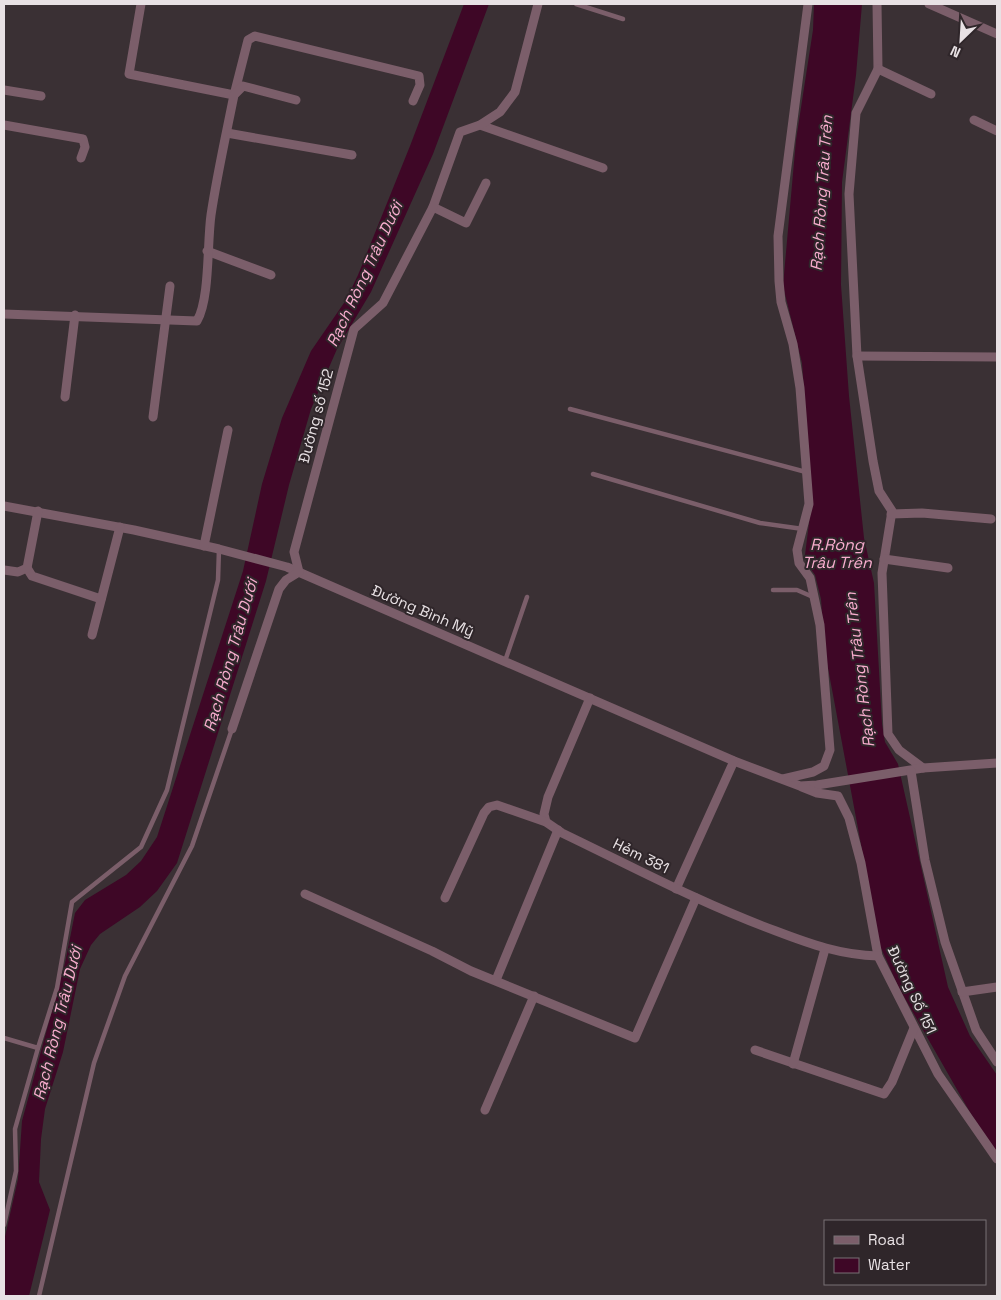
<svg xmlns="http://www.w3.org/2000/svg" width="1001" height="1300" font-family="'Space Grotesk',sans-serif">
<rect width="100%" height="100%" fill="#3a3034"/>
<g fill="#3e0726">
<path d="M464,4h25l-56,150 -62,138 -34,57 -26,60 -22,76 -23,96 -89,282 -20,28 -17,16 -40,27 -9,11 -11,24 -17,83 -18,57 -4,30 -2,43 11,28 -21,86h-25v-55l14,-62 4,-58 43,-158 10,-50 10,-13 41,-25 15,-14 16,-24 86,-266 19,-87 20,-66 29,-67 35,-51 12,-25 52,-129z"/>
<path d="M814,4h48l-6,71 -14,107 -1,103 8,111 15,142 10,45 8,141 3,18 13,22 50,223 22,49 27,39v79l-26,-40 -72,-126 -19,-42 -55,-294 -4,-53 -6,-24 -7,-10 -3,-10 7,-56 -10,-136 -19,-77 13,-146 17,-110z"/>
</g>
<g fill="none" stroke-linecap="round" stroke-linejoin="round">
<g stroke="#7b5e6a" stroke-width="4.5">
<path d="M576,4l47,15"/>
<path d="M570,409l236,63"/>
<path d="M593,474l167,49 43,6"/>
<path d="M773,590h24l16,7"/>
<path d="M505,661l22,-64"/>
<path d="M4,1038l34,10 19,-60 15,-86 69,-55 26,-57 51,-210 1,-31"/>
<path d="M4,1225l12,-54 -1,-42 23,-81"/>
<path d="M39,1296l55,-233 31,-87 67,-130 40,-117"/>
</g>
<g stroke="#7b5e6a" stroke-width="9">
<path d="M141,4l-12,70 105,21 14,-55 7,-4 164,40 1,9 -7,16"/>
<path d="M877,4l1,65 -22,44 -7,81 8,162 16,105 6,30 13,20 -10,62 6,161 11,16 24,18"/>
<path d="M929,4l68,30"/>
<path d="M878,69l53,25"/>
<path d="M4,90l37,6"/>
<path d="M974,120l23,11"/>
<path d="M4,125l79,14 2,8 -4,11"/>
<path d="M480,125l123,43"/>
<path d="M227,133l125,22"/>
<path d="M433,207l33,16 20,-40"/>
<path d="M207,251l64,24"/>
<path d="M4,314l193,7c13,-22 10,-78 14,-106 6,-40 15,-80 23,-120l9,-9 53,14"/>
<path d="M857,356l140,1"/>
<path d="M65,397l10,-82"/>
<path d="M153,417l17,-131"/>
<path d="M4,506l130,24 85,19 68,18 447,194 66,25 17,-1 106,-17 74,-5"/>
<path d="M891,514l31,-1 69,6"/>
<path d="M204,546l24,-116"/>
<path d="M884,559l64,9"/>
<path d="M27,568l5,8 69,23"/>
<path d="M4,570l14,2 9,-4 11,-57"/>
<path d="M92,635l28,-108"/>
<path d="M232,729l47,-140 7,-9 13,-8 -5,-20 60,-223 29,-26 50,-96 27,-75 20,-7 20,-13 15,-20 23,-88"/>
<path d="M911,771l14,89 20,82 31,88 21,32"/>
<path d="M783,779l30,-7 11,-6 6,-16 -10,-125 -10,-47 -11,-15 -2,-13 12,-46 -9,-116 -7,-44 -12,-42 -2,-21 -1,-45 30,-232"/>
<path d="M802,787l15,6 21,3 11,22 12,45 17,93 60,118 59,85"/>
<path d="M546,822l-2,-8 4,-17 42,-99"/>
<path d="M676,889l58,-128"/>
<path d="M305,894l127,57 39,20 164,67 61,-140"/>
<path d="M445,898l39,-85 5,-6 8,-2 49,17 16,11c71,34 140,71 214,98 34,13 65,24 102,25"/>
<path d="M496,980l62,-150"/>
<path d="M962,992l35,-5"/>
<path d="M755,1050l129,44 8,-12 22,-54"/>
<path d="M793,1064l32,-115"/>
<path d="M485,1110l49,-114"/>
</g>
</g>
<g text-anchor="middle" stroke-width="4" stroke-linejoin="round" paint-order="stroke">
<g font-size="15" fill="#e8e1e4" stroke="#2f262a">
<text transform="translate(316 416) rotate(-75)" y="5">Đường số 152</text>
<text transform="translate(423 611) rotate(23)" y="5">Đường Bình Mỹ</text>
<text transform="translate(641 856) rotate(26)" y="5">Hẻm 381</text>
<text transform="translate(912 990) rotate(65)" y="5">Đường Số 151</text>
</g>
<g font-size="16" font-style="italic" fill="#f8adce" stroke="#2f262a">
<text transform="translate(821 193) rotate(-86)" y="6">Rạch Ròng Trâu Trên</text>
<text transform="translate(364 274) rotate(-65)" y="6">Rạch Ròng Trâu Dưới</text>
<text x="837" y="550">R.Ròng<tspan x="837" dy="18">Trâu Trên</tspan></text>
<text transform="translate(230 655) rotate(-74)" y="6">Rạch Ròng Trâu Dưới</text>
<text transform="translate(859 670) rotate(-97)" y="6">Rạch Ròng Trâu Trên</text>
<text transform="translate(57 1023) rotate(-76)" y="6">Rạch Ròng Trâu Dưới</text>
</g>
</g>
<rect width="1001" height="1300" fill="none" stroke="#e8e1e4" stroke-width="10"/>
<rect x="824" y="1220" width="162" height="65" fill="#2f262a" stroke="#797174"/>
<rect x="834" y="1236" width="25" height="8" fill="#7b5e6a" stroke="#797174"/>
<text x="868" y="1245" font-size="15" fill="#e8e1e4">Road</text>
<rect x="834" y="1258" width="25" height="15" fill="#3e0726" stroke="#797174"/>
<text x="868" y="1270" font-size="15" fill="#e8e1e4">Water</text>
<g transform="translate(961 40) rotate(205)" stroke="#2f262a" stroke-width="4" paint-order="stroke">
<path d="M0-4L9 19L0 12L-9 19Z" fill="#e8e1e4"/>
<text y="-8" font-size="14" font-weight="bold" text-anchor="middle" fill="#e8e1e4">N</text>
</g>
</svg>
